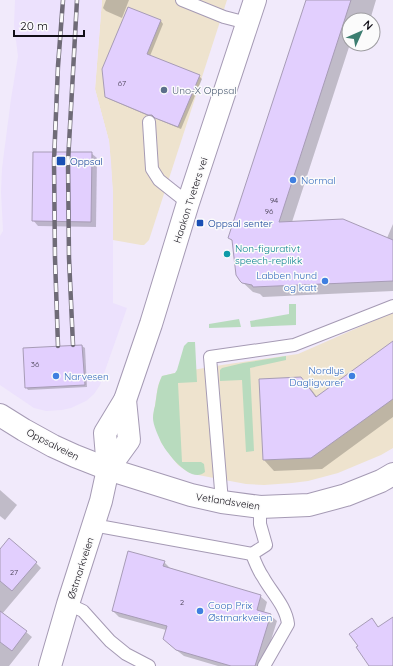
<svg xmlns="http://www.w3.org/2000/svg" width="393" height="666" font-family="Quicksand,sans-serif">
<rect width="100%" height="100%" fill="#f1eafb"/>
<g fill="#eee3ce">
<path d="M102,0h125l-78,240 -5,5h-3l-28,-5v-45l-4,-54 -14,-52z"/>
<path d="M393,313v135l-12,7 -43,18 -30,8 -16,2 -28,2 -18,-1 -48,-9 -10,-3 -10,-7 -8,-10 -9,-13 -8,-24 5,-32 4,-10 13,-3 47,-8 76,-11 91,-40z"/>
</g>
<path fill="#ece1fd" d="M15,0h87l-7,89 14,52 2,21 2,33v108l14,5 -27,77 -6,9 -8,7 -15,7 -9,2 -16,1 -12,-3 -34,-23v-149l3,-5 -2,-39 1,-24 9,-69 7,-43 -4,-31z"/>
<g fill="#b8dbbe">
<path d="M289,304h7v21l-45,2 -1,-6 39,-7z"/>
<path d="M239,319l2,8 -32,1v-4z"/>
<path d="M188,342h7l2,40 -19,1 4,79h19l3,2 1,8c-14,13 -39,-20 -44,-30 -3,-7 -8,-17 -8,-24 0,-4 1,-9 2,-12 2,-12 2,-20 7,-30l13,-3 2,-3 7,-24z"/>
<path d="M286,356v4l-36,8 4,83 -8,1 -4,-72 -22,1v-11l2,-2 21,-5z"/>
</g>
<g fill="#0003">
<path d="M106,0h23l-7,18 -16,-7 -3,-3z"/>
<path d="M307,0h69l-6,20h-21v24h1l-58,178 95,16 6,-14v67l-130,6 -3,-3 -7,-2 -14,-13 -6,-37 -3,-4z"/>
<path d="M128,8l33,13 2,3 -13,32 49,20 3,3 -21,50 -22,-9 -3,-3h-5l-42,-18 -3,-2z"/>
<path d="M91,153l6,5 -1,69 -58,-1 -5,-6z"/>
<path d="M393,343v74l-71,52 -48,2 -10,-11 36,-82 11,11 6,8z"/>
<path d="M82,346l3,2 2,39 -59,3 -2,-3 -2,-38z"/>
<path d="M0,490l17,15 -12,15 -5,-4z"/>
<path d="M0,550l36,13 5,5 -39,46 24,18 6,5 -23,29h-9z"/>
<path d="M164,562l6,6 90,28 7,6 -3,11 6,2 7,6 -14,45h-45l-34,-10 -14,-11 -6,-6 2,-9 -47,-13 -6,-6z"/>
</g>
<g fill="#e2cffe" stroke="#a79cb6">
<path d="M306,0h45l-72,222 64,-3 50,21v41l-140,6 -1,-2 -10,-2 -2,-2 -4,-6 -4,-35 -4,-2z"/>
<path d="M128,7l33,13 -14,34 53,21 -22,52 -23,-9 -3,-3h-4l-43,-18 -3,-28z"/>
<path d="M33,152h59l-1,70 -59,-1z"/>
<path d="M393,341v58l-82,59 -48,2 -4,-81 42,-2 15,20z"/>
<path d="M82,345l3,40 -60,3 -2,-40z"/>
<path d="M9,538l28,24 -25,29 -12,-10v-32z"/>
<path d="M128,551l37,10 -2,5 98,29 -4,15 14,4 -16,52h-24l-55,-16 -13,-11 4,-13 -55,-15z"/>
<path d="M0,611l27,20 -15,20 -12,-9z"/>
<path d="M393,617v49h-24l-13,-19 2,-1 -9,-12 23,-16 6,9z"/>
</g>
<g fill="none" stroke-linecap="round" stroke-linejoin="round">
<g stroke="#a59ab4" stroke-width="14">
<g id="lane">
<path d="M182,0l42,17 23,6"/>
<path d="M149,122l3,47 7,11 5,4 24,19"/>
<path d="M222,502l-12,-145 84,-12 99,-39"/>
<path d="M260,507v17l6,21 -14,9c3,8 6,16 11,23 8,15 23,29 25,47l-24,42"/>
<path d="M93,525l159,29"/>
<path d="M68,604l15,7 27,30 16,13 23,12"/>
</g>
</g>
<g stroke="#a59ab4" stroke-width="24">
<path id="street" d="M0,415l24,15 29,16 22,10 33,13 83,26 31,7 38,5 49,-2 37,-10 35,-14 12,-7"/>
</g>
<g stroke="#a59ab4" stroke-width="24">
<g id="secondary">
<path d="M108,469l21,-29 -4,-40"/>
<path d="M50,666l18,-62 33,-103 7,-32 -3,-36 20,-33 26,-76 37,-121 67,-203"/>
</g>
</g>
<use href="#lane" stroke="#fff" stroke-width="12"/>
<use href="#street" stroke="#fff" stroke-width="22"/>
<use href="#secondary" stroke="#fff" stroke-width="22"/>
<g stroke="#6f6b77" stroke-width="4.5">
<g id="rail">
<path d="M73,345l-4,-87 -1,-96 9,-162"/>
<path d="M58,346l-3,-88 -1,-97 4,-95 5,-66"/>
</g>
</g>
<use href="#rail" stroke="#fbfbfb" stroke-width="3" stroke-dasharray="9" stroke-linecap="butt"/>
</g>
<circle fill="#5c6f8a" stroke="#fbfbfb" stroke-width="1.5" cx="164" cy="90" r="4"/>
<g fill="#1a4fb4" stroke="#fbfbfb" stroke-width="1.5">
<rect x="56" y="156" width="10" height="10" rx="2"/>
<rect x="196" y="219" width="8" height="8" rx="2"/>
</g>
<g fill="#3f7fe0" stroke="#fbfbfb" stroke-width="1.5">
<circle cx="293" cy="180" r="4"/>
<circle cx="325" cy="281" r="4"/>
<circle cx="56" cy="376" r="4"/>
<circle cx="352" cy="376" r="4"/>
<circle cx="200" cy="611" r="4"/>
</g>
<circle fill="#0f9aa8" stroke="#fbfbfb" stroke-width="1.5" cx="227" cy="254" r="4"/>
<g text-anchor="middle" stroke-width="3" stroke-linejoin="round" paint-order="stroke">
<g font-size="8" fill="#453e51">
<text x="122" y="86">67</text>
<text x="274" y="203">94</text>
<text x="269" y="214">96</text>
<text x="35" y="367">36</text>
<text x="14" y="575">27</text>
<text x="182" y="605">2</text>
</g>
<g font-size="10" fill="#4e5e75" stroke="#fbfbfb" text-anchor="start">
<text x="172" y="94">Uno-X Oppsal</text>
</g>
<g font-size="10" fill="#164399" stroke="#fbfbfb" text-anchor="start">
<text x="70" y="165">Oppsal</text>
<text x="208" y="227">Oppsal senter</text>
</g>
<g font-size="10" fill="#366cbe" stroke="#fbfbfb" text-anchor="start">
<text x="301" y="184">Normal</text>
<text x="317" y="279" text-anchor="end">Labben hund<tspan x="317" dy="12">og katt</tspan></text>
<text x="344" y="374" text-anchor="end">Nordlys<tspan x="344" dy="12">Dagligvarer</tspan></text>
<text x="64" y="380">Narvesen</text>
<text x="208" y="609">Coop Prix<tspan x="208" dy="12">Østmarkveien</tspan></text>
</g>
<g font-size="10" fill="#110e17" stroke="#fbfbfb">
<text transform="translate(190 200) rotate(-72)" y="4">Haakon Tveters vei</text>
<text transform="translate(53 444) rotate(27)" y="4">Oppsalveien</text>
<text transform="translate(228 501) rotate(9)" y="4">Vetlandsveien</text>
<text transform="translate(80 568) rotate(-72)" y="4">Østmarkveien</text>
</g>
<g font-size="10" fill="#0d838f" stroke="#fbfbfb" text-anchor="start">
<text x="235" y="252">Non-figurativt<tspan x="235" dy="12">speech-replikk</tspan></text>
</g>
</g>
<g transform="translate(361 32) rotate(45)"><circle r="19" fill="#fbfbfb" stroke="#9d9ca0"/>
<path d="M0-3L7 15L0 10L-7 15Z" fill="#3c7e70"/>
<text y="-6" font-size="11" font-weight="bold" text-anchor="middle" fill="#110e17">N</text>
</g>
<path d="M14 30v6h70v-6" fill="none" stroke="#110e17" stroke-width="2"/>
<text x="20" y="30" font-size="12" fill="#110e17" stroke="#fbfbfb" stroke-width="3" paint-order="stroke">20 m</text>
</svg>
